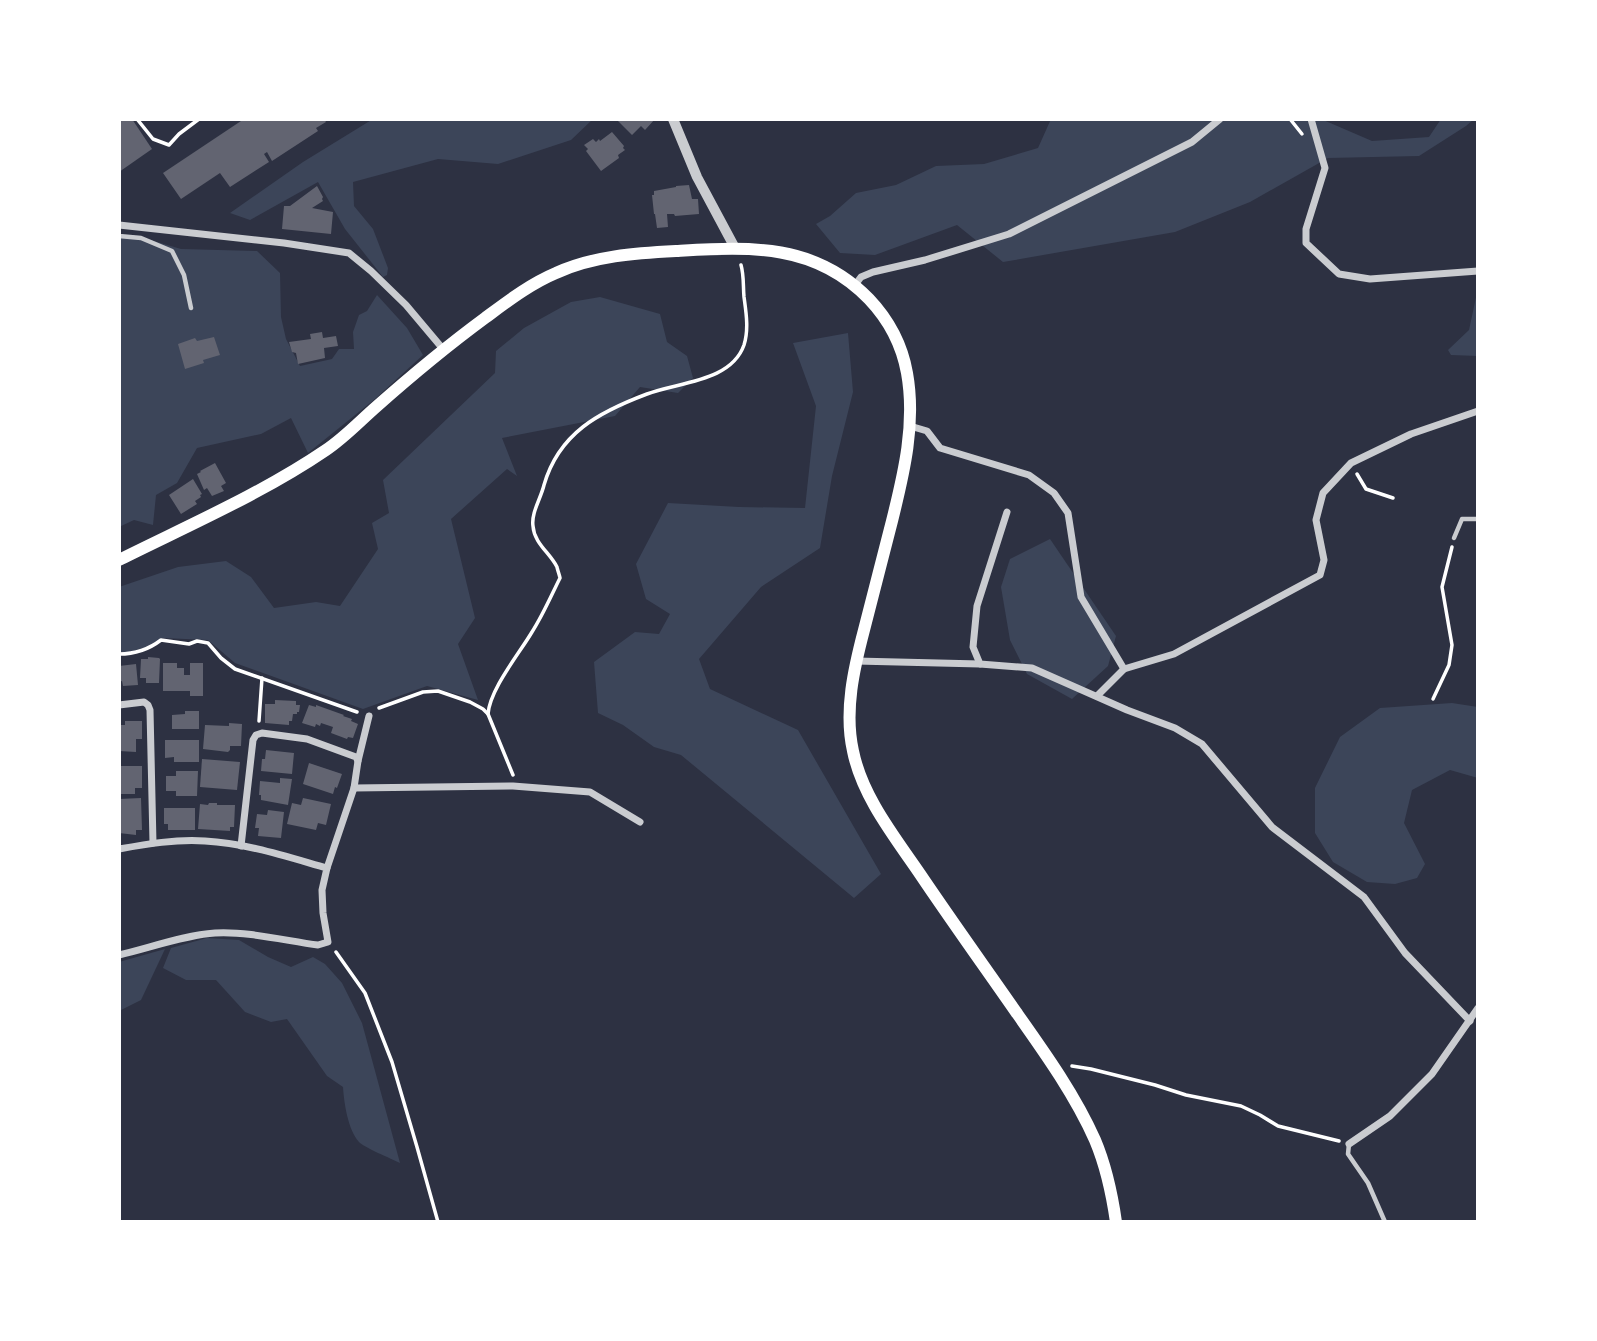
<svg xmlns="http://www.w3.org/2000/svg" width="1597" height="1341" font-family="'Noto Serif',serif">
<rect width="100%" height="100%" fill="#2d3142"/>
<g fill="#3c4559">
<path d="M373,119h220l-22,21 -73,24 -60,-5 -85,23 1,24 19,23 15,39 -1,7 -4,2 -38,-48 -27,-47 -68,38 -20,-7 73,-51z"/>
<path d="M1051,119h270l51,22 57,-4 12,-18h33l-8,7 -47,30 -91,2 -78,44 -75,30 -172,30 -46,-37 -82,30 -35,-2 -24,-29 14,-8 26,-23 40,-8 40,-19 48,-2 54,-16z"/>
<path d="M119,238l28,1 34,10 76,2 23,22 1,44 5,22 14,27 32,-7 7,-10h15l-1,-17 6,-17 8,-4 10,-16 30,33 16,27 -48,44 -67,54 -17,-35 -30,16 -64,14 -20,35 -21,12 -3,30 -19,-5 -15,7z"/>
<path d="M1478,288v68l-27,-1 -3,-5 21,-20z"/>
<path d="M600,297l60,17 7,28 20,14 6,22 -15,15 -38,-6 -25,29 -113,22 15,38 -10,-7 -56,50 24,99 -17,26 20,56 -51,-14 -64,23 -128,-46 -27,-23 -46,-2 -15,9 -18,5h-10v-65l59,-20 48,-6 25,16 23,31 42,-6 24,4 38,-57 -6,-26 17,-10 -6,-33 112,-107 1,-22 28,-23 47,-26z"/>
<path d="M848,333l5,59 -21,84 -12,72 -59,39 -62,72 11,30 88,41 83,144 -27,24 -173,-143 -27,-8 -31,-22 -25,-12 -4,-51 41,-30 24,2 11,-20 -24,-15 -10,-35 32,-61 71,4 66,1 11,-102 -23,-63z"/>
<path d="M1050,539l66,97 -8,30 -36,33 -45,-25 -17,-34 -9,-53 9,-28z"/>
<path d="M1452,703l26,4v71l-28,-8 -38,20 -8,33 21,41 -8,14 -22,6 -28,-2 -34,-20 -18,-29v-45l25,-51 40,-29z"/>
<path d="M207,938l32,2 29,17 23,10 22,-10 12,7 17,19 20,40 38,140c-10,-5 -35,-15 -41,-21 -11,-12 -15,-39 -16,-55l-16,-11 -40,-57 -16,3 -26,-10 -29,-32h-30l-23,-12 8,-20z"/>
<path d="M165,949l-24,51 -22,11v-49z"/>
</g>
<g fill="#626471">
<path d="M119,119h13l20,30 -33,23z"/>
<path d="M244,119h80l2,3 -10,6 2,3 -46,30 -5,-9 -3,2 5,8 -39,25 -10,-14 -39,26 -18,-26z"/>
<path d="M616,119h39l-10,11 -4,-4 -9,9z"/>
<path d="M612,132l12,14 -1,2 2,2 -7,5 1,3 -18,13 -15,-20 2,-2 -4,-4 9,-6 3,3 3,-3 1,2z"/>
<path d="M689,185l3,14h6l1,15 -24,2 -1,-2h-7l1,13 -11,1 -2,-14h-1l-2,-19h2v-4l22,-4v-1z"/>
<path d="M317,186l6,11 -1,2 1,2 -11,7 21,4 -2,22 -49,-5 2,-23h6z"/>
<path d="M322,332l1,6 13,-2 2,10 -14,2 1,10 -27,6 -2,-11 -4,-1 -3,-10 22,-3 -1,-5z"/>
<path d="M214,337l6,18 -17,5 1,3 -19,6 -7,-25 17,-6 2,3z"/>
<path d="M215,463l11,20 -5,3 3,5 -12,5 -5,-8 -3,2 -7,-16 4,-2 -1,-1z"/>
<path d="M193,479l9,15 -2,1 1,2 -6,4 2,3 -16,10 -12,-19z"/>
<path d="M148,657l11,1 1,1 -1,24h-13v-5h-6l1,-19h7z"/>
<path d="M163,663h14v5h7v7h6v-12h13v33h-13v-5h-27z"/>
<path d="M136,664l2,21 -15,1 -1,-5 -3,1v-16z"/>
<path d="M275,700l21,1v4h4l-1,7h-2v2h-4l-1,7h-3v4l-24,-2v-19h10z"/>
<path d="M309,705l7,2v-2l28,10 -1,1 9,3 -1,2 7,3 -5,14 -5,-1 -1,2 -16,-6 2,-6 -12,-4 -1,3 -4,-2 -1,3 -13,-4z"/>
<path d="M185,711h14v18h-27v-14l13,-1z"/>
<path d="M125,721h17v18h-6v13l-17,-1v-26h6z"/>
<path d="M229,723l13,1 -1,22h-11v4l-2,2 -25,-3 2,-24 24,1z"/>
<path d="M165,740h34v22h-25v-5l-9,1z"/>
<path d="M266,750l28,3 -2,21 -31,-3 1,-12h3z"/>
<path d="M202,759l38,3 -3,28 -37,-3z"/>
<path d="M309,763l33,11 -5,14 -2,-1 -2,7 -30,-10z"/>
<path d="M119,766h23v22h-7v6h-16z"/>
<path d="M176,771h22l-1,25h-21v-5h-10v-15h10z"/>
<path d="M280,778l12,1 -4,26 -27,-5v-5h-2l1,-14 20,2z"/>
<path d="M141,798l1,32h-6v5l-17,-2v-34z"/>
<path d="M303,798l28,6 -5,21 -8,-2 -2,7 -29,-6 5,-21 9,2z"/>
<path d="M209,803h8v2h18l-1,22h-4v4l-32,-2 2,-25 8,1z"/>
<path d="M164,808h31v22h-27v-6h-4z"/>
<path d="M268,810l16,2 -3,26 -23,-2 1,-8h-4l2,-14 10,1z"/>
</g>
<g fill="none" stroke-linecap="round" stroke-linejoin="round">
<g stroke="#fff" stroke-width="3.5">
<path d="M137,119l16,20 16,6 10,-11 20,-15"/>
<path d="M1290,119l12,15"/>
<path d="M1357,474l9,15 27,9"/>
<path d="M119,654c16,0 29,-4 42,-14l28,4 8,-3 11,2 13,15 14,11 122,43"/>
<path d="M1433,699l16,-34 3,-20 -10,-58 10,-40"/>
<path d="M379,708l44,-16 15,-1 32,11 13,7 5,5"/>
<path d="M259,721l3,-43"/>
<path d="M513,775l-25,-61c2,-25 31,-60 44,-82 11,-17 19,-36 28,-54 0,-1 -3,-10 -3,-11 -7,-14 -23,-24 -24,-41 -2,-13 8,-28 11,-41 15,-52 55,-73 103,-91 31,-12 84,-12 97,-49 5,-16 2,-33 0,-48 -1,-11 0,-22 -3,-32"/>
<path d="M336,952l29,41 27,69 25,85 21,75"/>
<path d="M1072,1066l19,3 64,16 31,10 55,11 19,9 18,11 61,15"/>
</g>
<g stroke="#caccd0" stroke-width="4.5">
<path d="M119,236l22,2 31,13 12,24 7,33"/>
<path d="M1454,538l8,-19h16"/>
<path d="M1349,1144l-1,10 20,29 17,39"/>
</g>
<g stroke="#caccd0" stroke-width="7">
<path d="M1311,119l14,49 -19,61v14l33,31 31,5 108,-8"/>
<path d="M119,225l165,18 65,10 22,18 35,34 37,44"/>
<path d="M855,285l6,-8 12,-5 52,-12 84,-26 183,-92 28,-23"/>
<path d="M910,426l17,5 13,17 89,27 25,18 14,20 13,84 43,72"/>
<path d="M1007,512l-30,94 -4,41 7,17 52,4 95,42 48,18 27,16 70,83 92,70 41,56 65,68"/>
<path d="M856,661l124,3"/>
<path d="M1097,696l27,-27 50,-15 146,-79 4,-15 -8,-40 7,-27 28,-30 60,-29 67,-23"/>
<path d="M119,705l25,-3 4,3 2,5 3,133"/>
<path d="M358,761l11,-45"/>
<path d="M354,788l159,-2 77,6 50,30"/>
<path d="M241,846l12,-106 3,-5 6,-2 45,6 49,18 2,4 -4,27 -27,80"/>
<path d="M119,849c28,-5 57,-10 86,-8 41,2 83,16 122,27l-5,22 1,23 5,29 -10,3c-31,-4 -71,-14 -103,-12 -30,2 -66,15 -96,22"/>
<path d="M1349,1144l41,-28 42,-42 46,-66"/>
</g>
<path stroke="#caccd0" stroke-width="10" d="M673,119l24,58 38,71"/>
<path stroke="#fff" stroke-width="12" d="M119,560c68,-34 144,-67 207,-110 18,-12 34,-29 50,-43 35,-31 71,-61 109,-89 23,-17 45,-34 71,-45 37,-17 80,-20 120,-22 72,-4 138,-9 193,48 19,20 33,46 38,74 9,50 -3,100 -15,148 -9,36 -19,73 -28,109 -10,38 -20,81 -11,121 9,45 41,85 67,123 31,46 64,92 96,138 29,41 59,83 79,128 11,26 17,54 21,82"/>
</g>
<rect width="1597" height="1341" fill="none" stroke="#ffffff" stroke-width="242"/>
</svg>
